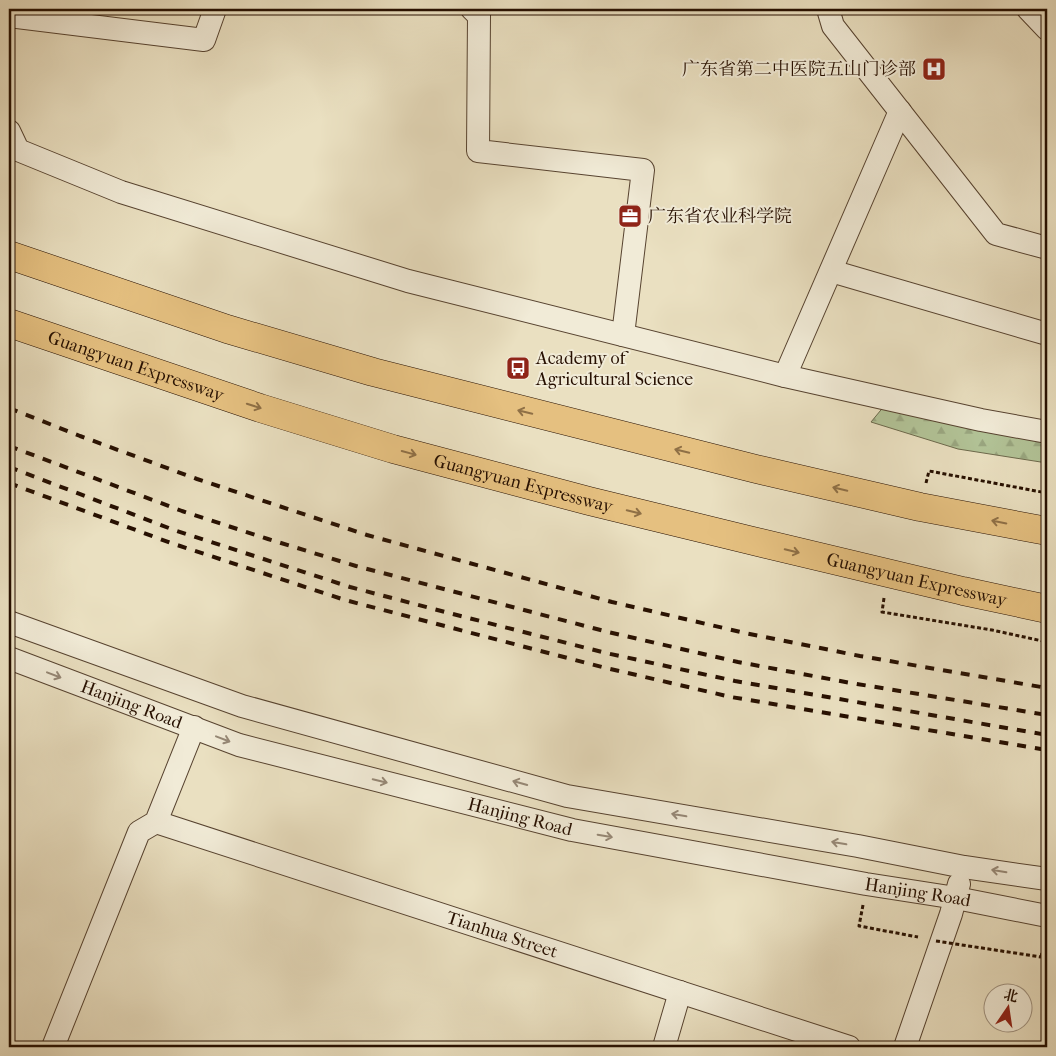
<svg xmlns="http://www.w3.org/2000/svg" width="1056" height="1056" font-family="'IM FELL French Canon','Noto Serif SC',serif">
<defs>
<pattern id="forest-firs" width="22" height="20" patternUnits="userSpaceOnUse" patternTransform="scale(1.25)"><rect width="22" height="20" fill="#b2c397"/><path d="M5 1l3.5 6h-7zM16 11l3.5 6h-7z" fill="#99a680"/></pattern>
</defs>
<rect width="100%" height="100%" fill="#eae0c1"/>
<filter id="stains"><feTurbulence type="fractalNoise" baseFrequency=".004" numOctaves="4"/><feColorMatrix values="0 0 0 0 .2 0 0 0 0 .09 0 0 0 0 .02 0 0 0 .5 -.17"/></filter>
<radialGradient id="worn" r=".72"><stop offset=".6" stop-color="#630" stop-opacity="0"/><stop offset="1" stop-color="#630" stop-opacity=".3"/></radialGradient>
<path fill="url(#forest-firs)" stroke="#6c694c" d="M890,399l157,30v34l-89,-14 -87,-27z"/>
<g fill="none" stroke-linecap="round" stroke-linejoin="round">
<g stroke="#574330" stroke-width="24">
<g id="minor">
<path d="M472,9l7,7 -1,135 165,19 -20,165"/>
<path d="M828,9l5,17 163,208 51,14"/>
<path d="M1028,9l19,20"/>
<path d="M9,16l195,24 11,-31"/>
<path d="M9,131l9,19 103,42 287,89 377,95 196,44 66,12"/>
<path d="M831,271l216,63"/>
<path d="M785,376l115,-265"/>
<path d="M9,622l233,84 325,90 291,50 106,21 83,12"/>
<path id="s1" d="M9,658l230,87 333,85 294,54 90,14 91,18"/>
<path id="s2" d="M156,822l693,225"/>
<path d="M53,1047l86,-215 17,-10 38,-95"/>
<path d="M664,1047l16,-55"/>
<path d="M905,1047l46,-133 8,-30"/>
</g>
</g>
<g stroke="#260f00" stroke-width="29">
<g id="highway">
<path d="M9,255l218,74 146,43 383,97 164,38 127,24"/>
<path id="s3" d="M9,323l251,85 133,41 196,52 160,39 214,51 84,18"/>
</g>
</g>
<g stroke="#260f00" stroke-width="3" stroke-dasharray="4 2.5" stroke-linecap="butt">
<path d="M926,483l3,-12 118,22"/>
<path d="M884,598l-2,14 110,18 55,12"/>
<path d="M863,905l-4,21 59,11"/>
<path d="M1041,957l4,-19"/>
</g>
<use href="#minor" stroke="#f1ebd7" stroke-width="22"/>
<use href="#highway" stroke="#e5c080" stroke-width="28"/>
<g stroke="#260f00" stroke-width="4" stroke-dasharray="9 9" stroke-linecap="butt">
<path d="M9,408l71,28 117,43 170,56 245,67 133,31 115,23 187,32"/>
<path d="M9,446l173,65 86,28 88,27 252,66 130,30 113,21 196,32"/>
<path d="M9,467l165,63 176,57 99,26 157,40 129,28 312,54"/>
<path d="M9,483l162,60 174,57 257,67 129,30 316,53"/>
</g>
<path stroke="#260f00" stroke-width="3" stroke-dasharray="4 2.5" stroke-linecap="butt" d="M936,941l105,16"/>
</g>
<defs><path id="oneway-shaft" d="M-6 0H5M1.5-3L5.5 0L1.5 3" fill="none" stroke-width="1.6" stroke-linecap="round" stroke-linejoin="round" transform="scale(1.25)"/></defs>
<g stroke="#8f7046">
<use href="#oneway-shaft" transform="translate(254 406) rotate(18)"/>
<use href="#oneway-shaft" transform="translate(525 412) rotate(-166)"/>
<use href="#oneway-shaft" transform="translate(682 451) rotate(-166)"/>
<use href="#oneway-shaft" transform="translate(409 453) rotate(15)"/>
<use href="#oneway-shaft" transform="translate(840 489) rotate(-167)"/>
<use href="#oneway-shaft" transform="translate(634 512) rotate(14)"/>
<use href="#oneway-shaft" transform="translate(999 522) rotate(-169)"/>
<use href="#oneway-shaft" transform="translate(792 551) rotate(14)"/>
</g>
<g stroke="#968876">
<use href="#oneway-shaft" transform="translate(54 675) rotate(21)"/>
<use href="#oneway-shaft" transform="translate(223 739) rotate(21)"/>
<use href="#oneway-shaft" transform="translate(380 781) rotate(14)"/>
<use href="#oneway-shaft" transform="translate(520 783) rotate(-164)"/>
<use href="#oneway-shaft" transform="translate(679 815) rotate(-170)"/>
<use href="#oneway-shaft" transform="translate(605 836) rotate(10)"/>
<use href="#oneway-shaft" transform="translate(839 843) rotate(-170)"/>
<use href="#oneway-shaft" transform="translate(999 871) rotate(-171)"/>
</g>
<defs>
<g id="hospital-square" transform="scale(1.25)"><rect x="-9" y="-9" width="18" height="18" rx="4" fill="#8f2418" stroke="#f1ebd7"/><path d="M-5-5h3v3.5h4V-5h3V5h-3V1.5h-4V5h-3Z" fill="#fff"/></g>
<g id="office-square" transform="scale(1.25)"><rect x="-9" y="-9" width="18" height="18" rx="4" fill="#8f2418" stroke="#f1ebd7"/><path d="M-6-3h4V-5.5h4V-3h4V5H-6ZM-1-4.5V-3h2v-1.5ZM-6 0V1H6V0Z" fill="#fff"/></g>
<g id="bus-square" transform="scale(1.25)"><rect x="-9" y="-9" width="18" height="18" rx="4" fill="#8f2418" stroke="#f1ebd7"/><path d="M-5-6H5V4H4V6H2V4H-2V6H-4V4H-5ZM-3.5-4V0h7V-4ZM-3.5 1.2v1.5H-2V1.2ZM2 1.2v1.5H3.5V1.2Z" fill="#fff"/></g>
</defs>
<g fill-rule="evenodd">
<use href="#hospital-square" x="934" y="69"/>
<use href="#office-square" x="630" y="216"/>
<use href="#bus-square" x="518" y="368"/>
</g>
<g text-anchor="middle" stroke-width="4" stroke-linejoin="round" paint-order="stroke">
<g font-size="18" fill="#260f00" stroke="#f1ebd7" text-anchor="start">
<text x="916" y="75" text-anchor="end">广东省第二中医院五山门诊部</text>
<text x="648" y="222">广东省农业科学院</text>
<text x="536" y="364">Academy of<tspan x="536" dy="21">Agricultural Science</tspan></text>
</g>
<g font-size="18" fill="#260f00" stroke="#f1ebd7">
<text dy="6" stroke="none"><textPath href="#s3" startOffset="134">Guangyuan Expressway</textPath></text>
<text dy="6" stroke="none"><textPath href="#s3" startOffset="539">Guangyuan Expressway</textPath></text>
<text dy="6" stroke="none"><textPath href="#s3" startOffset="944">Guangyuan Expressway</textPath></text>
<text dy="6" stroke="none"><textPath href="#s1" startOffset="131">Hanjing Road</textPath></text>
<text dy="6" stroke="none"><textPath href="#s1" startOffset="536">Hanjing Road</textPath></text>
<text dy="6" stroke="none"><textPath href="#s1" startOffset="941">Hanjing Road</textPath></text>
<text dy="6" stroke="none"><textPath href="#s2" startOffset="364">Tianhua Street</textPath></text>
</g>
</g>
<rect width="1056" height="1056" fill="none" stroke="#eae0c1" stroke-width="30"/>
<rect x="10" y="10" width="1036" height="1036" fill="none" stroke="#260f00" stroke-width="2.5"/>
<rect x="15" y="15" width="1026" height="1026" fill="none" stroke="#260f00"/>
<g transform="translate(1008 1008) rotate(13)"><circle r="24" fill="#f1ebd7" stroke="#a09381"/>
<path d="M0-4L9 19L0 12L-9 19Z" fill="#8f2418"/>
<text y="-8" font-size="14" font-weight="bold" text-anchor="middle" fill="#260f00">北</text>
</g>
<rect width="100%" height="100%" filter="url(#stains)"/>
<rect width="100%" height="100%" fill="url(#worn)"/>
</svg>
